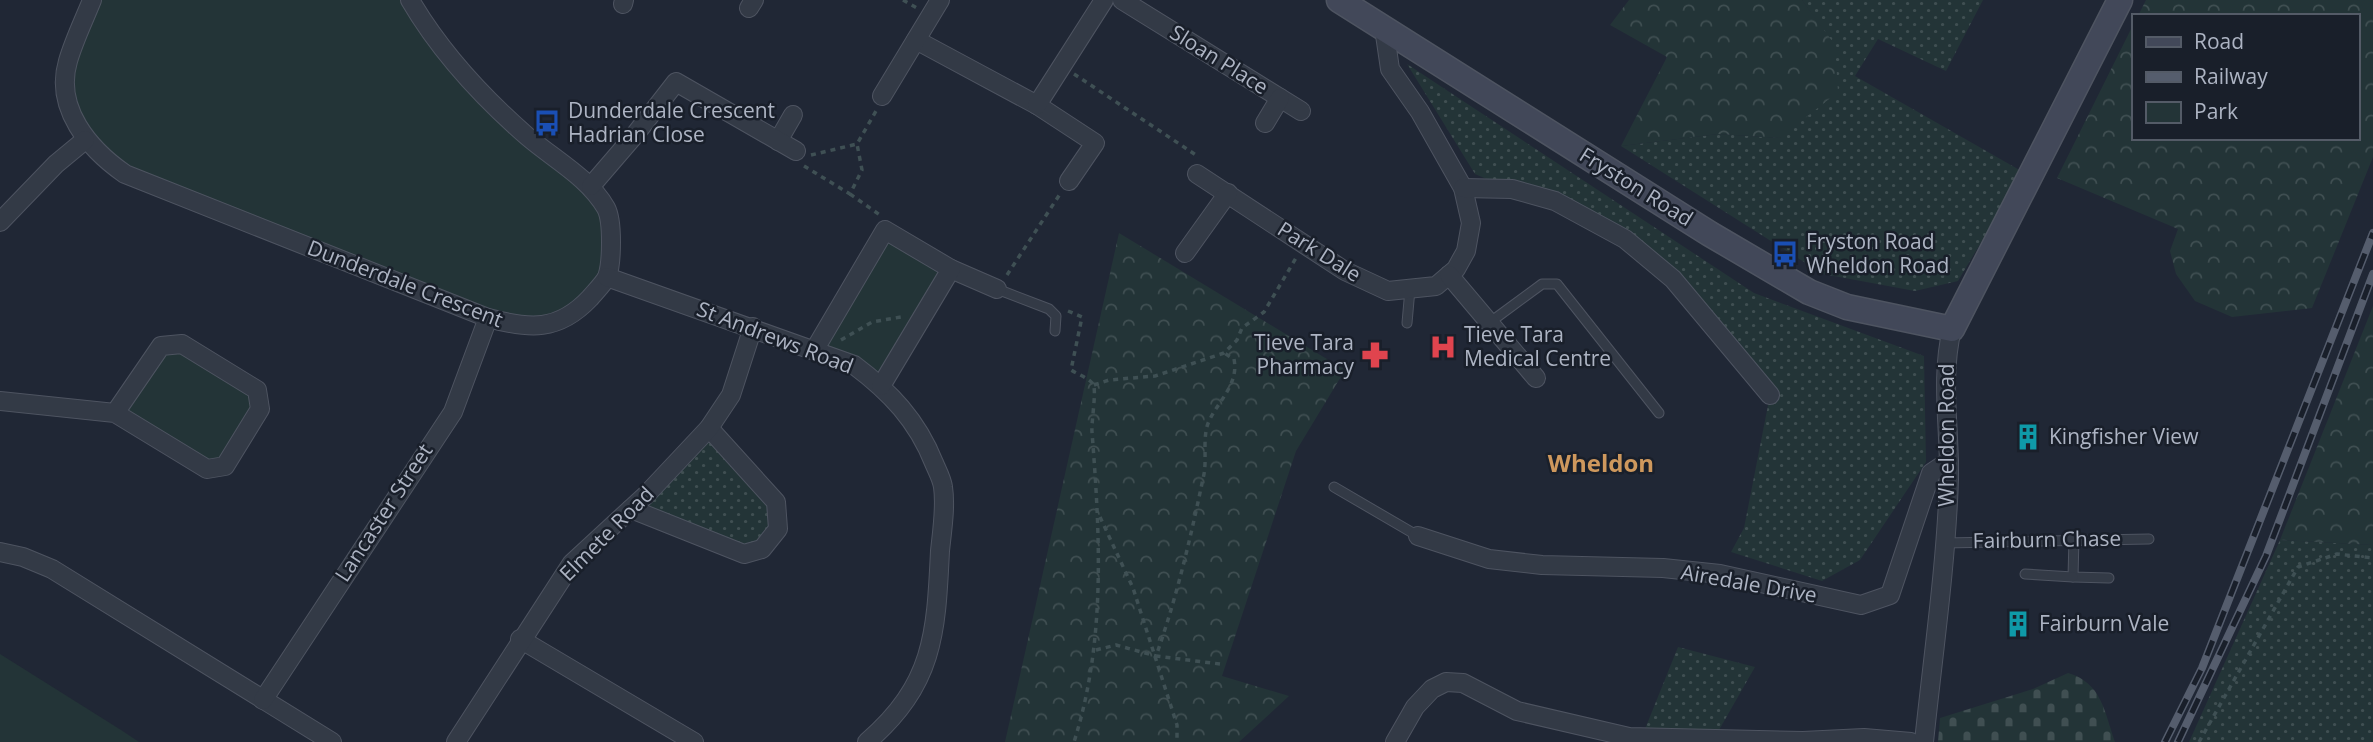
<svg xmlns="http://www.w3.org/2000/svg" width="2373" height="742" font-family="'Open Sans',sans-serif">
<defs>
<pattern id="grass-dots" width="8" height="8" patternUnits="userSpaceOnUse" patternTransform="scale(1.75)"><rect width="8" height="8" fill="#233437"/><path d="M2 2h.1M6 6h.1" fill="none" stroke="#404f52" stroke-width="1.8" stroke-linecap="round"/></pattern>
<pattern id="forest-crowns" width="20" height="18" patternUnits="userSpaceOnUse" patternTransform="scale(1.75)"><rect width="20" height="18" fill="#233437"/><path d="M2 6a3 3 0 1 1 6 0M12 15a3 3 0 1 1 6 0" fill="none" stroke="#404f52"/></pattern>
<pattern id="cemetery-stones" width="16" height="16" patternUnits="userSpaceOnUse" patternTransform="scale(1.75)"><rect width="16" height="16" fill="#233437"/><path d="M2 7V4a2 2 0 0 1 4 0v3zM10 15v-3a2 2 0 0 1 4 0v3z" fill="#404f52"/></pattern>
</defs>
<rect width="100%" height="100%" fill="#202735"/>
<g fill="url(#grass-dots)">
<path d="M1802,0h181l-37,71 -68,-32 -23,37 168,96 -65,109 -43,10 -92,-17 -202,-128 97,-12 62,4 54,-93z"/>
<path d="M1407,64l347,229 170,63 2,106 -66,98 -38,21 -91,-29 13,-24 26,-133 -145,-156 -150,-65z"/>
<path d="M709,428l67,74 2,27 -34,25 -113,-45z"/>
<path d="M2280,540l93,5v197h-184z"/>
<path d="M1678,647l77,20 -36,63 -74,-1z"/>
</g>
<g fill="url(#forest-crowns)">
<path d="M1629,0h173l33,45 3,47 -58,46 -62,-4 -97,12 46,-89 -57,-32z"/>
<path d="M2146,0h227v157l-61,151 -80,9 -37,-16 -19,-27 -6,-23 8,-22 -121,-51 76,-153v113h224v-122h-219z"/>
<path d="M1119,233l226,137 -49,81 -74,225 67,20 -50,46h-234z"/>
<path d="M2373,306v239l-93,-5z"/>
</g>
<path fill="url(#cemetery-stones)" d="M2068,673c34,10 36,38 47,69h-177l2,-24 93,-29z"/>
<g fill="#233437">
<path d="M92,0h318l58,80 123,106 20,58 -22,55 -64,29 -400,-154 -40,-34 -18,-77z"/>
<path d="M885,230l66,39 -70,117 -66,-37z"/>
<path d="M182,344l75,46 3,19 -35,57 -18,3 -92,-56 46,-67z"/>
<path d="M0,654l121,76 18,12h-139z"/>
</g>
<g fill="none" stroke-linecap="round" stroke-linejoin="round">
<g stroke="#4e5461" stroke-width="11">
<g id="lane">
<path d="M997,289l52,20 7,7 -1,15"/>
<path d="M1407,323l3,-34"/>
<path d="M1489,323l53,-39h15l102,129"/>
<path d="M1334,487l84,49"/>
<path d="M2074,538l-1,39 36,1"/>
<path d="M1945,543l204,-4"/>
<path d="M2025,574l48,3"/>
</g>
</g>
<g stroke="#4e5461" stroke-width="20">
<g id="street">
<path d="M92,0c-8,20 -18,40 -24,61 -14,47 21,88 57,113l363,144c41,11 70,14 102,-20 5,-6 14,-15 17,-21 5,-14 6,-56 -1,-69 -18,-31 -51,-48 -78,-71 -46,-40 -87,-84 -118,-137"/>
<path d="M1122,0l179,111"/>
<path d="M623,4l1,-4"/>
<path d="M749,8l5,-8"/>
<path d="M916,40l121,65 58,38 -26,38"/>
<path d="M882,96l58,-96"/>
<path d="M1037,105l67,-105"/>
<path d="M1265,123l15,-25"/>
<path d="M778,141l15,-26"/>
<path d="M1197,174l148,97 43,20 48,-5 20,-17 10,-18 5,-28 -8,-35 -43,-76 -30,-43 -6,-41"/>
<path d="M591,186l43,-50 42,-54 120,69"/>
<path d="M1463,188l49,1 43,12 70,38 48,40 97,116"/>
<path d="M0,222l56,-58 29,-24"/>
<path d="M1185,253l43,-60"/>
<path d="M951,269l46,20"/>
<path d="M1449,275l87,103"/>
<path d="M607,277l247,88c36,27 63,55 80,98 3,7 8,16 9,24 3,20 -1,44 -3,64 -4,83 -6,133 -73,191"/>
<path d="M815,349l70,-119 66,39 -70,117"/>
<path d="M0,401l115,12 92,56 18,-3 35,-57 -3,-19 -75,-46 -21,2 -46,67"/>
<path d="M631,509l113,45 18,-5 16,-20 -2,-27 -67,-74"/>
<path d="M1418,536l71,23 53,6 121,3 57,6 141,31 29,-10 41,-122 18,-12"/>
<path d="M0,552l23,5 29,12 280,173"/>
<path d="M520,639l174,103"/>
<path d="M263,700l190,-288 35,-94"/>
<path d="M456,742l116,-179 75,-69 62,-66 22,-33 22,-68"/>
<path d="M1395,742l20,-35 17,-18 14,-7 17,1 54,28 112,26 174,4 61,-3 47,4"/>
<path d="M1924,742c9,-87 22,-175 25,-263 1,-50 -9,-100 3,-150"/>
</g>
</g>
<g stroke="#4e5461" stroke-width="27">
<path id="secondary" d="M1339,0l371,234 99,58 38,15 105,22 168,-329"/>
</g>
<g stroke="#3f5054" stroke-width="3.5" stroke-dasharray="5 5" stroke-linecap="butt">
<path d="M903,0l14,8"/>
<path d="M1074,74l125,83"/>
<path d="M811,155l46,-11"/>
<path d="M804,166l46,28 12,-24 -5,-26 19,-33"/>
<path d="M850,194l30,21"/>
<path d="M1007,275l53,-81"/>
<path d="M1068,311l14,6 -11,53c6,4 18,8 22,14 4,6 -2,39 -1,48 8,104 14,209 -18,310"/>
<path d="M841,340l31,-18 29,-5"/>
<path d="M1094,385l15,-5 46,-4 69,-23 13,-13 5,-12 22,-16 32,-54"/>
<path d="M1100,517l33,71 44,137v17"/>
<path d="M1096,650l20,-5 40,11"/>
<path d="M1220,664l-64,-8c21,-59 35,-120 48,-182 3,-16 -2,-38 5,-53 10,-21 30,-37 25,-62l-10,-6"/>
<path d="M2199,742l99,-175 39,-13 36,4"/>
</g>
<use href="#lane" stroke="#333a46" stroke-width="9"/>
<use href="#street" stroke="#333a46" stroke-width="18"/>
<use href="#secondary" stroke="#424859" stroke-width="24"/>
<g stroke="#555d6d" stroke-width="8">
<g id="rail">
<path d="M2165,742l37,-74 171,-435"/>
<path d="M2178,742l88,-186 107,-282"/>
</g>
</g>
<use href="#rail" stroke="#191f2a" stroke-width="5" stroke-dasharray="16" stroke-linecap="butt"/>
</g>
<defs>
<g id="bus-bare" transform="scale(2.1)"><path d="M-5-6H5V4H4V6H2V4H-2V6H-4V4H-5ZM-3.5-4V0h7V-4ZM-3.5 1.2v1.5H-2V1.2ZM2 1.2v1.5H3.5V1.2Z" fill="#1a4fb4" stroke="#191f2a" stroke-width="2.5" paint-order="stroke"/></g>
<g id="hospital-bare" transform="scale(2.1)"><path d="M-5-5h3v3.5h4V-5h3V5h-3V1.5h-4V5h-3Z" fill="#e0444e" stroke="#191f2a" stroke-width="2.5" paint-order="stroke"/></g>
<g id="pharmacy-bare" transform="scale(2.1)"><path d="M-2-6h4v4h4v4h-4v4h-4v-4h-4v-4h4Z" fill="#e0444e" stroke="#191f2a" stroke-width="2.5" paint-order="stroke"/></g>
<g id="building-bare" transform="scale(2.1)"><path d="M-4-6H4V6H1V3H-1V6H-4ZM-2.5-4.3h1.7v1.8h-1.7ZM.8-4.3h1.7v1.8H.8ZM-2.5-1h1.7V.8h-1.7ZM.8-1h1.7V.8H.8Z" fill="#0f9aa8" stroke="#191f2a" stroke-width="2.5" paint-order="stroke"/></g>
</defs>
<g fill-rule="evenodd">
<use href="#bus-bare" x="547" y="123"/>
<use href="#bus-bare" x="1785" y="254"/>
<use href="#hospital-bare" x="1443" y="347"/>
<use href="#pharmacy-bare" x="1375" y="355"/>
<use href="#building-bare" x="2028" y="437"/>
<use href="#building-bare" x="2018" y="624"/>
</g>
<g text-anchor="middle" stroke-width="5" stroke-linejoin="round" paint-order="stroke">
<g font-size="21" fill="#adb4c3" stroke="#191f2a">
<text transform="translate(1219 60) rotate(32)" y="7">Sloan Place</text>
<text transform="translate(1636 187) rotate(32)" y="7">Fryston Road</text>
<text transform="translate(1319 252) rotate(32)" y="7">Park Dale</text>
<text transform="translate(405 284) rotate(21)" y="7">Dunderdale Crescent</text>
<text transform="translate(775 338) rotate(21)" y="7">St Andrews Road</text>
<text transform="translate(1947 435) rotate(-90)" y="7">Wheldon Road</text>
<text transform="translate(384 513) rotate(-57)" y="7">Lancaster Street</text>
<text transform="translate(607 534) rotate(-45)" y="7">Elmete Road</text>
<text transform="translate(2047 540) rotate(-1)" y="7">Fairburn Chase</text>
<text transform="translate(1749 584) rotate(10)" y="7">Airedale Drive</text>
</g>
<g font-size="21" fill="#adb4c3" stroke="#191f2a" text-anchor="start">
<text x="568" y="118">Dunderdale Crescent<tspan x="568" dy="24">Hadrian Close</tspan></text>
<text x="1806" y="249">Fryston Road<tspan x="1806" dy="24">Wheldon Road</tspan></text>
<text x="1464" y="342">Tieve Tara<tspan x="1464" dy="24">Medical Centre</tspan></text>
<text x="1354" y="350" text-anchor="end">Tieve Tara<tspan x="1354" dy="24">Pharmacy</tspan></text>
<text x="2049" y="444">Kingfisher View</text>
<text x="2039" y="631">Fairburn Vale</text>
</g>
<g font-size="24" font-weight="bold" fill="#ce985d" stroke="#191f2a">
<text x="1601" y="472">Wheldon</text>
</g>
</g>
<rect x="2132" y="14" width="228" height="126" fill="#191f2a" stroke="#545b67" stroke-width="2"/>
<rect x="2146" y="37" width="35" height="10" fill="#424859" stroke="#545b67" stroke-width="2"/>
<text x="2194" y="49" font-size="21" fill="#adb4c3">Road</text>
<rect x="2146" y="72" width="35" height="10" fill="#555d6d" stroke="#545b67" stroke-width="2"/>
<text x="2194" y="84" font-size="21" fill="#adb4c3">Railway</text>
<rect x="2146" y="102" width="35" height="21" fill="#233437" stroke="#545b67" stroke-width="2"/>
<text x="2194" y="119" font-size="21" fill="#adb4c3">Park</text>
</svg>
